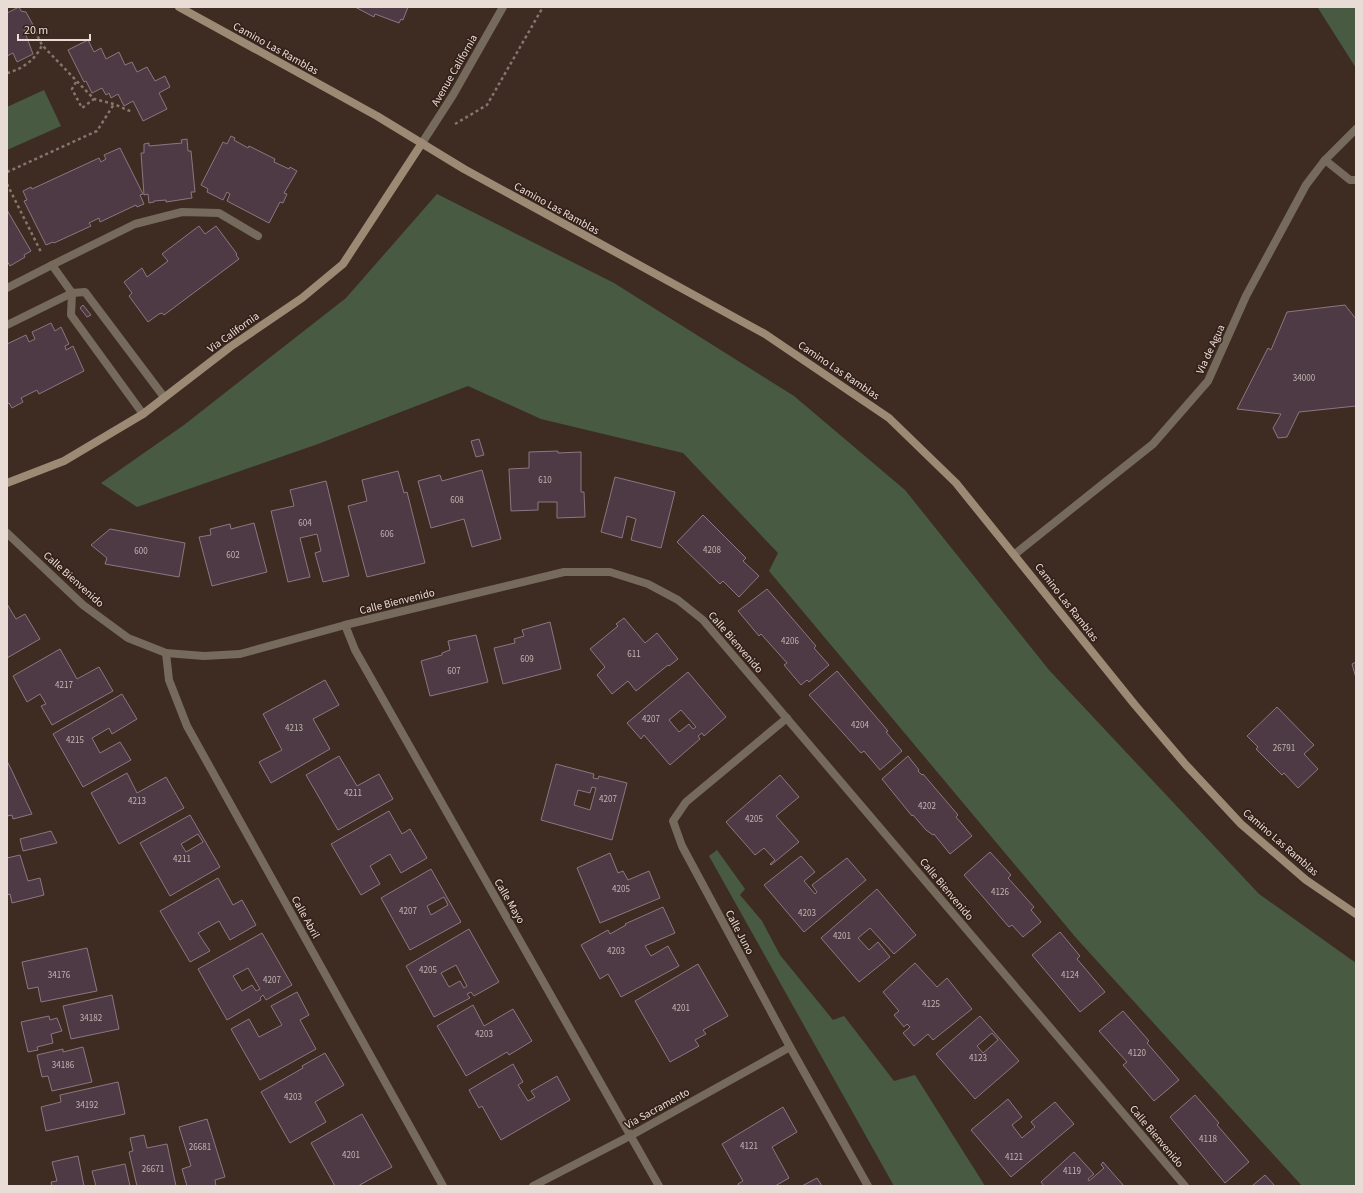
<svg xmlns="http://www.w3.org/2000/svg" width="1363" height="1193" font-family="'Source Sans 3',sans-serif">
<rect width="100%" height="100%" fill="#3e2c23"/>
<g fill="#485b42">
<path d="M1315,7h41v61l-38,-60z"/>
<path d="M44,90l17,36 -54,24v-43z"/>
<path d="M437,194l177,89 180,113 111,94 144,180 210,224 97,69v223h-54l-225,-247 -308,-368 9,-18 -95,-100 -142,-34 -73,-33 -150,58 -181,63 -36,-24 83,-58 162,-127z"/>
<path d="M717,850l28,39 -5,6 22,26 18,34 53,65 11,-4 50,65 21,-6 70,111h-91l-185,-330z"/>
</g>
<g fill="#4d3a44" stroke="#8c7681" fill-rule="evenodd">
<path d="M19,7l2,4 5,1 7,13 -9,5 9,24 -16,8 -4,-9 -6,3v-43z"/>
<path d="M355,7h53l-5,13 -2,-1 -2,4 -24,-9 -1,3z"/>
<path d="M88,40l6,12 7,-4 5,11 13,-7 6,13 7,-3 5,10 10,-5 8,14 10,-5 5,11 -11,6 8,16 -24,12 -10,-20 -9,5 -6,-12 -7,4 -2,-5 -3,2 -4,-7 -10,5 -6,-12 -2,1 -16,-32z"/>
<path d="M231,136l4,2 -1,2 14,8 1,-2 26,13 -1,3 15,7 1,-2 7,4 -13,22 3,1 -4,9 -3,-1 -11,21 -42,-22 3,-7 -3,-2 -4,8 -16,-8 1,-3 -7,-4 22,-43 4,2z"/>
<path d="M187,139l1,12h3l4,41h-4l1,6 -26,4v-2l-12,1v1l-5,1 -1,-9 -4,1 -3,-42h3v-9l5,-1v3l33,-3 -1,-3z"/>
<path d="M120,148l23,46 -3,1 4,9 -7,3 -1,-2 -36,17 -1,-4 -10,5 2,3 -37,17 -1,-1 -7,3 -22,-44 3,-1 -4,-9 8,-4 1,2 67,-31 2,4 5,-3 -2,-4z"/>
<path d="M7,210l24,41 -7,4 1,2 -15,9 -3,-5z"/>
<path d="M199,226l6,8 11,-8 21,28 -1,1 3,4 -75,56 -2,-2 -3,1 -11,8 -19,-26 3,-3 -8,-11 18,-14 5,9 21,-16 -6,-7z"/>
<path d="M83,305l8,10 -4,2 -7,-9z"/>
<path d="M1345,305l11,14v87l-57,6 -12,25 -9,1 -5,-10 8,-14 -44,-5 31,-61 3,2 16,-38z"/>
<path d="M51,323l4,8 6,-4 8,17 -4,2 1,4 7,-4 11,25 -45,23 -2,-4 -16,8 2,4 -11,6 -3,-5 -2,1v-60l19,-9 3,7 6,-3 -3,-7z"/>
<path d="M479,439l5,16 -8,2 -5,-16z"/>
<path d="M558,451v2l23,-1v40h3l1,25 -28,1v-16h-19v8l-27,1 -2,-42 20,-1v-16z"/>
<path d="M482,470l19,69 -29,8 -8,-28 -33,9 -13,-47 22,-6 2,6z"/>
<path d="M398,471l6,22 3,-1 18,71 -58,14 -19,-71 19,-5 -5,-21z"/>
<path d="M615,477l60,15 -14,56 -30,-8 5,-21 -9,-3 -5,22 -21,-6z"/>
<path d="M326,481l23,95 -26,6 -8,-29 6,-2 -4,-17 -17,4 10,39 -22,5 -17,-71 23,-5 -4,-16z"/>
<path d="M703,515l43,43 -3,3 16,15 -20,21 -16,-16 -3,3 -43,-42z"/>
<path d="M254,523l13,49 -55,14 -13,-49 12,-2 -1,-6 20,-5 1,5z"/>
<path d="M110,529l75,14 -6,34 -74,-13 2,-6 -16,-13z"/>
<path d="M767,589l49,57 -2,2 15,17 -20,17 -2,-2 -6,5 -17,-20 3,-2 -26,-29 -2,2 -21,-25z"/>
<path d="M7,604l9,15 9,-5 15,25 -33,19z"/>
<path d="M624,618l21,25 12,-10 21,26 -9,7 -1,-1 -32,26 -8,-10 -16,13 -15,-19 8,-8 -15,-18 28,-23 -2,-2z"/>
<path d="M550,622l11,47 -58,15 -9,-36 21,-5 -1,-4 10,-3 -2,-6z"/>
<path d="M476,635l12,47 -58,14 -9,-35 21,-6v-2l8,-3 -2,-9z"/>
<path d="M60,649l17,30 22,-12 14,24 -61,34 -11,-19 5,-2 -6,-10 -13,8 -14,-26z"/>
<path d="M1356,662v16l-4,-14z"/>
<path d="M837,671l51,60 -2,1 16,19 -22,19 -16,-19 -3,2 -52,-58z"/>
<path d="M688,672l38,45 -22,19 -2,-3 -4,3 2,3 -30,26 -26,-30 -3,4 -14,-16zM681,710l15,17 -3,2 -4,-5 -10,8 -10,-12z"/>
<path d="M325,680l14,25 -26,14 17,30 -59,34 -12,-21 23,-12 -19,-36z"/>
<path d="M122,694l15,25 -25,15 -3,-6 -17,10 8,15 20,-11 11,18 -48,27 -30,-53z"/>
<path d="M1277,707l37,38 -10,9 14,15 -20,19 -14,-15 -2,2 -26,-26 2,-2 -11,-11z"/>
<path d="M339,756l18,30 22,-12 14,25 -55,31 -32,-55z"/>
<path d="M908,756l11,14 -1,1 4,4 1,-1 35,41 -2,2 16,19 -22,18 -16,-20 -1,1 -7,-5 -13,-15 -1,1 -30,-37z"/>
<path d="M7,761l5,10 20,43 -19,5 -1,-4 -5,1z"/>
<path d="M556,764l38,10 -1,4 5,1 1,-3 28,7 -15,57 -71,-20zM592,787l4,1 -6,22 -16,-5 4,-15 12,3z"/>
<path d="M127,773l10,20 29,-16 18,31 -65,36 -28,-51z"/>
<path d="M780,775l19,22 -23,19 23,26 -28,23 -1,-1 5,-4 -11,-12 -9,7 -29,-33z"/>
<path d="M389,811l13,23 8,-5 17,29 -26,15 -11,-19 -20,12 10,18 -19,11 -30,-51z"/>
<path d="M190,815l30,52 -50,29 -30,-53zM198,834l5,8 -17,10 -5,-8z"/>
<path d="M51,831l6,12 -34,8 -3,-12z"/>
<path d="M990,852l21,23 -3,3 26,29 -3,3 10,12 -18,15 -11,-12 -3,2 -45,-52z"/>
<path d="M610,853l8,20 5,-2 5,9 21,-9 11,27 -60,25 -23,-55z"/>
<path d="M20,855l8,26 12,-3 4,17 -32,8 -2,-9 -3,1v-37z"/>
<path d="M801,856l14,16 -11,9 11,13 2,-2 -5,-7 35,-27 19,22 -62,52 -40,-47z"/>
<path d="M431,869l30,53 -51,28 -29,-52zM444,897l4,8 -17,10 -4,-9z"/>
<path d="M218,878l15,27 9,-5 14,25 -26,15 -11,-19 -21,12 12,18 -20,11 -30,-51z"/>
<path d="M877,889l39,46 -22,19 -24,-26 -12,10 11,12 9,-8 12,15 -31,25 -38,-44z"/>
<path d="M663,907l12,26 -30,13 6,10 17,-10 11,20 -58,31 -13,-23 -8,5 -19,-34 27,-15 2,4 16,-9 -1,-1z"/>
<path d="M469,929l30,53 -25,14 -3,-4 -4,2 3,4 -36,19 -28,-51zM456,965l11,21 -3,2 -4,-7 -11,6 -8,-14z"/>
<path d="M1060,932l20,24 -3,3 28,33 -25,20 -48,-57z"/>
<path d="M262,933l30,52 -26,15 -3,-5 -3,3 1,2 -34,20 -29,-51zM248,968l12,21 -4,2 -4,-6 -10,6 -9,-15z"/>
<path d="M87,948l10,43 -56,11 -3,-15 -10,2 -6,-27z"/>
<path d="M915,963l22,24 10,-9 25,31 -39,31 -5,-6 -14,12 -11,-13 7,-6 -3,-3 -3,3 -10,-12 5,-4 -16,-19z"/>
<path d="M698,964l30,52 -25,14 3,4 -11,6 4,6 -29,16 -35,-61z"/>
<path d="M297,992l12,23 -9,5 16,29 -56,31 -29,-51 18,-10 10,18 23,-12 -11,-19z"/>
<path d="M112,995l7,34 -48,10 -8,-33z"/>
<path d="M473,1005l11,21 29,-17 19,32 -23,14 -2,-3 -41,24 -29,-50z"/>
<path d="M1123,1011l26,30 -2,2 32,37 -25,21 -31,-36 4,-3 -28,-31z"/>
<path d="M49,1016l1,4 7,-2 5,13 -11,3 2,9 -16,4 1,3 -10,2 -7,-30z"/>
<path d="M980,1016l39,45 -44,38 -39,-45zM992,1033l6,7 -15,13 -6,-7z"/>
<path d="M83,1047l9,35 -40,9 -4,-15 -6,1 -5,-22 26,-6v3z"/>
<path d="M325,1053l19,32 -29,17 11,20 -36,21 -29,-51 42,-24 -1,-2z"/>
<path d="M513,1064l10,18 -5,3 10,16 7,-4 -4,-6 26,-15 13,24 -69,40 -19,-34 -3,2 -10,-18z"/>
<path d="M118,1082l7,32 -79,17 -5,-24 20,-5 -1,-7z"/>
<path d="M1195,1095l24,28 -2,2 32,37 -24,21 -55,-66z"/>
<path d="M1008,1099l14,18 -10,8 10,13 13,-11 -4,-5 24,-20 19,22 -63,53 -40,-47z"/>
<path d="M783,1107l14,25 -25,15 17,31 -14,8h-36l-1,-2 5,-3 -21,-37z"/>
<path d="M362,1114l30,53 -34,19h-23l-24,-43z"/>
<path d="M207,1119l18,58 -10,3 1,6h-29l-5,-17 9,-3 -12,-39z"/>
<path d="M144,1135l3,13 20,-4 9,42h-39l-8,-34 4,-1 -3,-13z"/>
<path d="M1074,1152l20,22 -6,5 1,2 15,-13 -3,-3 2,-3 21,24h-80l-3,-4z"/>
<path d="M78,1156l6,30h-32l-1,-4 6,-1 -5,-19z"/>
<path d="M125,1164l5,22h-34l-4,-15z"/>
<path d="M1265,1175l10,11h-23z"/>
<path d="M817,1178l5,8h-20z"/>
</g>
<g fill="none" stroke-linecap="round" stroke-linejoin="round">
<g stroke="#85756e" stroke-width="2.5" stroke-dasharray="3 3" stroke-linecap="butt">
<path d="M35,31l7,14 52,54 20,5 18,8"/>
<path d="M7,73c16,-4 29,-14 35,-28"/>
<path d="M76,82l-4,7 10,19 12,-9"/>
<path d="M455,124l32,-19 56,-98"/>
<path d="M7,172l90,-41 17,-27"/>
<path d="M7,184l34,68"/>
</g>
<g stroke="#766a5d" stroke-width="8">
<path d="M7,288l45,-23"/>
<path d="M7,325l65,-32 -20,-28 83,-41 47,-12 37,1 39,23"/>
<path d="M143,414l-72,-99 1,-22 13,-1 79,105"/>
</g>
<g stroke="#766a5d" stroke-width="8">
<path d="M1325,160l25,20h6"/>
<path d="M345,625l10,25 304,536"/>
<path d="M166,653l3,27 18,46 256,460"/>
<path d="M787,718l-101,84 -13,19 9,25 108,201 78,139"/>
</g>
<g stroke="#766a5d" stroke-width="8">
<path d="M422,143l31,-48 50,-88"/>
<path d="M7,533l76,72 45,33 38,15 38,3 36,-2 105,-29 219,-53h46l38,12 30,16 25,20 482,566"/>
<path d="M1015,554l138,-110 55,-63 38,-85 60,-111 19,-25 31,-31"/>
<path d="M533,1186l97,-50 160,-89"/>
</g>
<g stroke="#9c8a75" stroke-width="8">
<path d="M179,7l198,109 87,53 301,165 124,84 67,65 179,222 51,60 55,59 65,56 50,34"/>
<path d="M7,483l57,-22 79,-47 87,-67 72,-49 41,-34 79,-121"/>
</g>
</g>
<g text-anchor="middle" stroke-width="3.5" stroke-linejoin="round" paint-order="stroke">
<g font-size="9" fill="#c2b4b2">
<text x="1304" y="381">34000</text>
<text x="545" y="483">610</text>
<text x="457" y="503">608</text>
<text x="305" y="526">604</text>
<text x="387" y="537">606</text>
<text x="712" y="553">4208</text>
<text x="141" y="554">600</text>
<text x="233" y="558">602</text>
<text x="790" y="644">4206</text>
<text x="634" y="657">611</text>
<text x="527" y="662">609</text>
<text x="454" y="674">607</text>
<text x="64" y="688">4217</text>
<text x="651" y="722">4207</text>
<text x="860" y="728">4204</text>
<text x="294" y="731">4213</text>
<text x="75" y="743">4215</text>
<text x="1284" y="751">26791</text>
<text x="353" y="796">4211</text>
<text x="608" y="802">4207</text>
<text x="137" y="804">4213</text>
<text x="927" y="809">4202</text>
<text x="754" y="822">4205</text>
<text x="182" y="862">4211</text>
<text x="621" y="892">4205</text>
<text x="1000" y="895">4126</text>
<text x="408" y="914">4207</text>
<text x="807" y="916">4203</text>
<text x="842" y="939">4201</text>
<text x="616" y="954">4203</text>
<text x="428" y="973">4205</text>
<text x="59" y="978">34176</text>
<text x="1070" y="978">4124</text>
<text x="272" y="983">4207</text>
<text x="931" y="1007">4125</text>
<text x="681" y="1011">4201</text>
<text x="91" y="1021">34182</text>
<text x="484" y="1037">4203</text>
<text x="1137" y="1056">4120</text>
<text x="978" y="1061">4123</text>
<text x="63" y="1068">34186</text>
<text x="293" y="1100">4203</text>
<text x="87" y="1108">34192</text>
<text x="1208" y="1142">4118</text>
<text x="749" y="1149">4121</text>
<text x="200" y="1150">26681</text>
<text x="351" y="1158">4201</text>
<text x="1014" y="1160">4121</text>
<text x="153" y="1172">26671</text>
<text x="1072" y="1174">4119</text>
</g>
<g font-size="11" fill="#e9dcd7" stroke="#342219">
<text transform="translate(276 48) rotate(29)" y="4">Camino Las Ramblas</text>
<text transform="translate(454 70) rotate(-60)" y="4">Avenue California</text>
<text transform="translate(557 208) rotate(29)" y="4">Camino Las Ramblas</text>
<text transform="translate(233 332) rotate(-36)" y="4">Via California</text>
<text transform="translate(1210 349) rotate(-65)" y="4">Via de Agua</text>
<text transform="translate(839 370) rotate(34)" y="4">Camino Las Ramblas</text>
<text transform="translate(74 579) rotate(42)" y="4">Calle Bienvenido</text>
<text transform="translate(397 601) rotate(-14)" y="4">Calle Bienvenido</text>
<text transform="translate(1067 602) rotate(52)" y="4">Camino Las Ramblas</text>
<text transform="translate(736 642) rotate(49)" y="4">Calle Bienvenido</text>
<text transform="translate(1281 842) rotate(41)" y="4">Camino Las Ramblas</text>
<text transform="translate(947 889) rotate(50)" y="4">Calle Bienvenido</text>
<text transform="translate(510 901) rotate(60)" y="4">Calle Mayo</text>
<text transform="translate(306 917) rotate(61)" y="4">Calle Abril</text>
<text transform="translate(740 932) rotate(62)" y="4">Calle Juno</text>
<text transform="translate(657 1108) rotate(-29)" y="4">Via Sacramento</text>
<text transform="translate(1157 1136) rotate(50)" y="4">Calle Bienvenido</text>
</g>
</g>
<rect width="1363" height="1193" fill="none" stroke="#e9dcd7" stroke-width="16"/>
<path d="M18 34v6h72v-6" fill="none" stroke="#e9dcd7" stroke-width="2"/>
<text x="24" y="34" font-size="12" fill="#e9dcd7" stroke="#342219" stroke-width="3" paint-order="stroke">20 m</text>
</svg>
